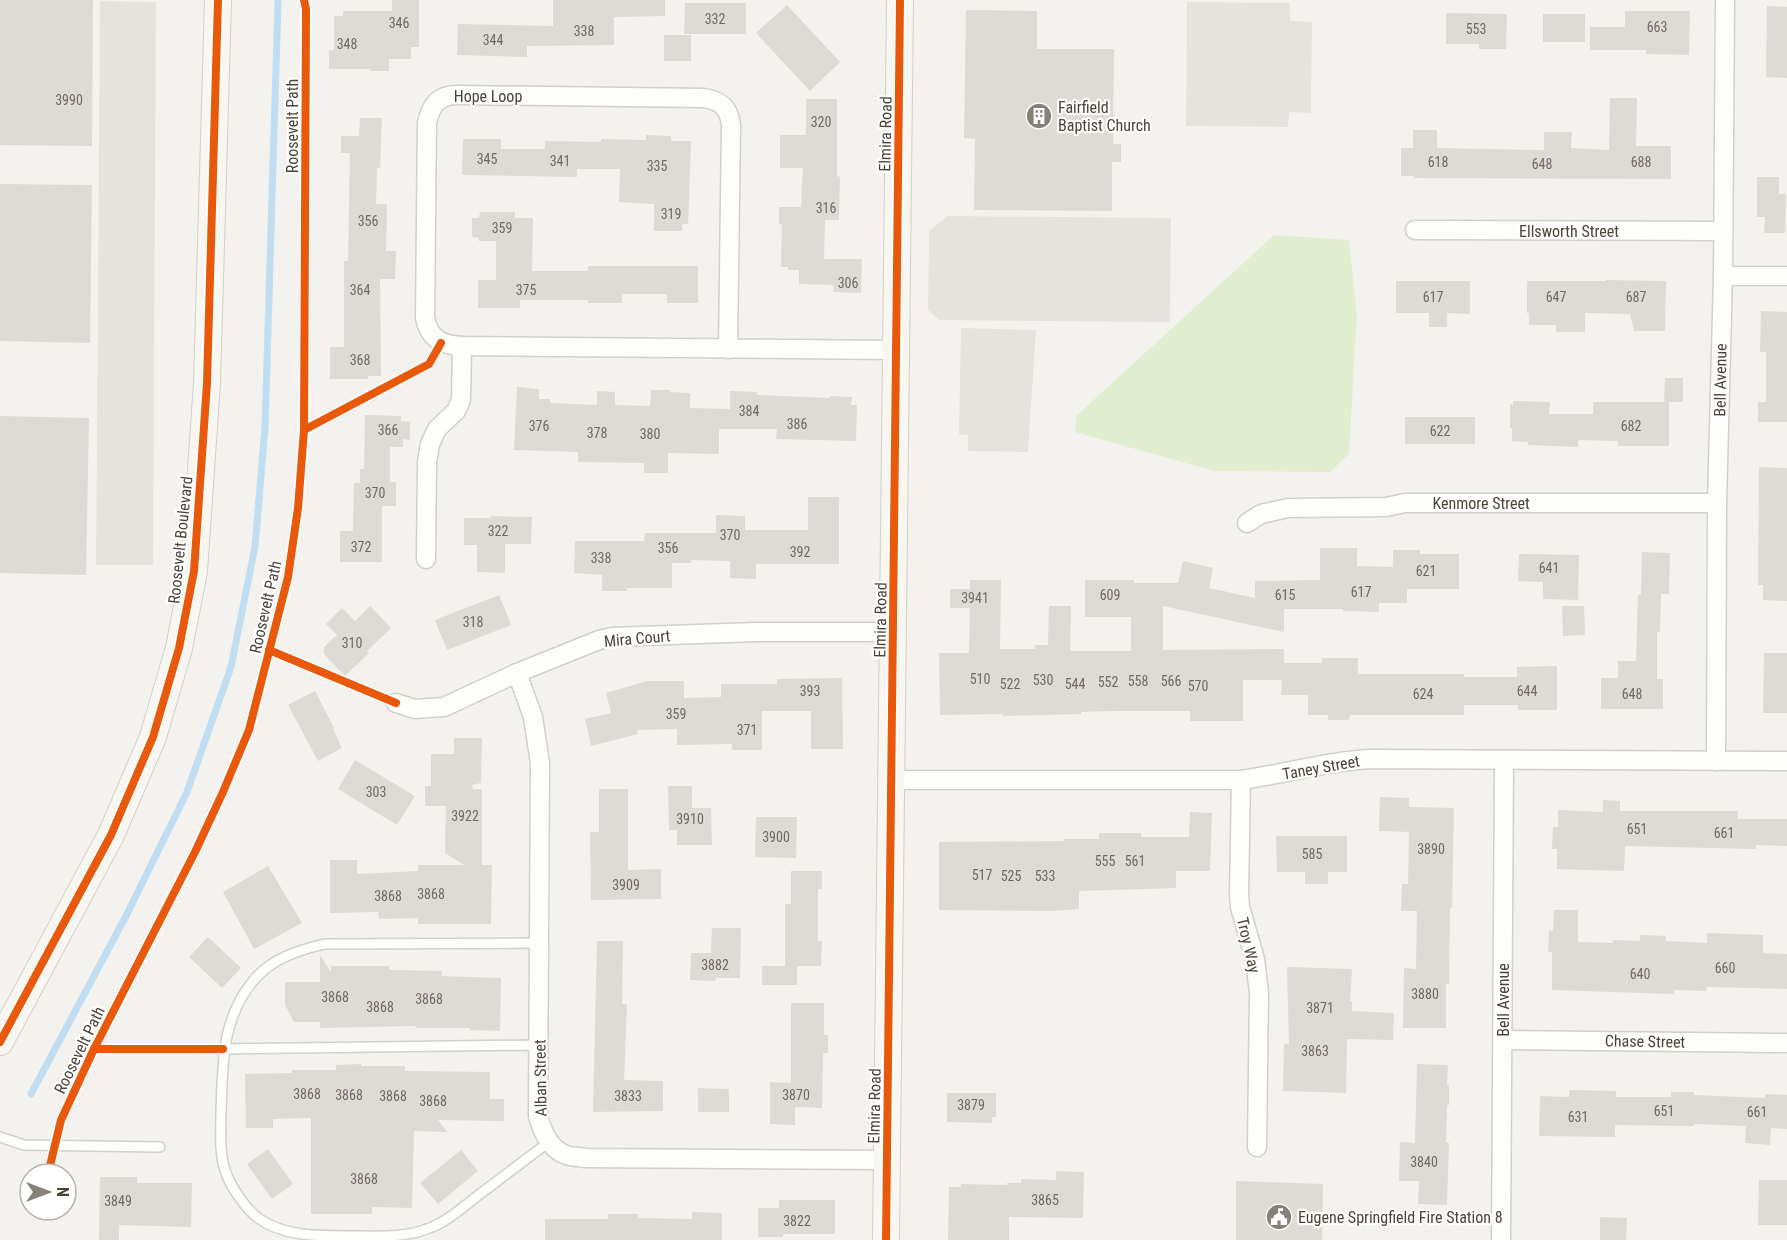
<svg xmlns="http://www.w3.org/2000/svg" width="1787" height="1240" font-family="'Roboto Condensed',sans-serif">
<rect width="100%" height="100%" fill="#f4f2ee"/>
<path fill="#e1eecf" d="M1274,235l75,5 8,75 -8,139 -19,18 -116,-1 -139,-39 1,-16z"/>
<g fill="#e6e3df">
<path d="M100,1l56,1 -3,563h-57z"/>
<path d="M1187,2l103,1v18l22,1 -1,91 -22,-1 -1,15 -102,-1z"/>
<path d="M947,216l224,2 -1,104 -231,-2 -11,-10 1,-79z"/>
<path d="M961,328l75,2 -8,122 -60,-1v-16l-9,-1z"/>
</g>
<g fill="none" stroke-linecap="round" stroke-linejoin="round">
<path stroke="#c0ddf1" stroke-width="7" d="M31,1094l95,-178 61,-124 44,-125 24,-120 10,-120 13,-426"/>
</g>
<g fill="#dedbd6">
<path d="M0,0h93l-1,146 -92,-1z"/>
<path d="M392,0h27v47h-8v12h-22v12h-19v-2h-41v-19h5v-34h9v-5h49z"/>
<path d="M553,0h112v16l-51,1v28l-87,1v11l-70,-2 1,-31 95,2z"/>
<path d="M685,3h61v31h-62z"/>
<path d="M787,5l53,57 -30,29 -54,-58z"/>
<path d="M1767,6l20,1v71l-21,-1z"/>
<path d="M966,10l71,1v38h77l-1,95h8v18h-9v49l-138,-1 1,-71 -11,-1z"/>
<path d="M1625,11h65l-1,44 -43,-1v-4h-56v-23h35z"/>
<path d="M1446,13l61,1 -1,35h-27v-5h-33z"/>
<rect x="1543" y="14" width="42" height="28"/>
<rect x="664" y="35" width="27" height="26"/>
<path d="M1610,98h27l-1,48h35v33l-257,-1v-2h-13v-28h12v-18h24v18l107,2v-18h28l-1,16 38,2z"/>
<path d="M806,99h31v77l3,1 -1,43h-14l-1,39h38l-1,34 -28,-1 1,-7 -35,-1v-14h-11v-3h-7l1,-42 -3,-1v-17h22l2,-39h-23v-33h26z"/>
<path d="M360,118h22l-2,50h-3l-1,36h11l-1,47h10l-1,28h-15l1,97h-13v3h-38v-32h14v-86h4l2,-108h-9v-17h18z"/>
<path d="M646,135l25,1v5h20l-3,83h-6v7h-28v-27l-35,-2 1,-33h-43v8l-115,-2 1,-36h38v10h44v-8l56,1v-3l45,1z"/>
<path d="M1757,177h22v17h7l-1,39h-21l1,-16h-8z"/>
<path d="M0,184l92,1 -2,158 -90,-2z"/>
<path d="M480,212h35v6h18l-1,53h56v-5h110v37h-31v-9h-45v9h-34v-3h-68v8h-42v-28h18v-39h-17v-3l-7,-1v-19h7z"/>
<path d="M1606,280l60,1 -1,50h-31l-4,-17 -45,-1v19h-29v-7h-27v-12h-2v-32h79z"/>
<path d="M1396,281h74v33l-23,-1v14h-18v-14h-33z"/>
<path d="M1761,311l26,1v110h-29v-20h8v-50h-6z"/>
<path d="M1665,378h18v24h-19z"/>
<path d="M517,387l22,2v10h11v4l47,2v-14l18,1v13l35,1 1,-16h19v2l20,1v15l40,1v-18l27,1v3l73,3v-2l22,1 -1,8h6l-1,36 -80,-2 1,-10h-58v25l-51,-1v20h-24v-10l-66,-1v-10l-64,-2z"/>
<path d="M1513,401l37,1 -1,12h44v-12h76v44h-51v-5l-40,-1v7l-50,-2v-3l-16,-1v-13h-2v-24l3,1z"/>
<path d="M365,415l36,1v5l9,1v18l-7,-1v8h-13v35h6v24h-14v56h-42v-31h13l1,-48h6v-14h4z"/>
<path d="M0,416l89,2 -3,157 -86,-2z"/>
<rect x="1405" y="417" width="70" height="27"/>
<path d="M1759,467l28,1v133l-24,-1v-15h-5z"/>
<path d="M808,497h31v67h-83v15l-26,-1v-17l-39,-1v3h-19v25h-45v3h-25v-16l-28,-2 1,-32h69l1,-8h71v-18l29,1v14h63z"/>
<path d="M491,516l41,1 -1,27h-26v29l-28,-1v-27h-13v-27h27z"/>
<path d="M1320,548h37v18l36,1v-17h27v4h39v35h-52v14h-28v9l-36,-1v-2h-59v23l-121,-26v44l121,-1v14h38v-5h36v16h106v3h53v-10l40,-1v44h-39v-5h-54v10h-114l-1,5h-21v-5h-20v-20h-27l1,-15h-39v41h-53v-10h-76l-33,1v2l-78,2v-2l-63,1 -1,-62h30l1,-45h-20v-19h20v-9h31l-1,69h35v-4h13l1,-39h22l-1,45h61v-34h-46v-37h49v3h44l5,-22 30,7 -4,20 46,10v-17l65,-1z"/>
<path d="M1642,552l28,1 -1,41h-8l-1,38h-3v47h6v30h-62v-31h17v-17h18l2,-66h3z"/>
<path d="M1519,554l60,1 -1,45 -35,-1v-17l-25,-1z"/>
<path d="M499,595l12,30 -64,25 -12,-30z"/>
<path d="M370,606l21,22 -24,23 2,2 -24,23 -21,-22v-7l13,-12 -11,-11 16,-16 13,13z"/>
<path d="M1562,606h22l1,29 -22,1z"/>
<path d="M1764,653h23v60h-24z"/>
<path d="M842,678l1,71h-32v-38h-49v39h-30v-6l-55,1v-16l-40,1 1,4 -47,12 -6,-27 26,-6 -5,-20 41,-12h37v17l37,-1v-13h56v-5z"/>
<path d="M315,691l19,37 -1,1 9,19 -24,13 -30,-56z"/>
<path d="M454,738h28l-1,45 -9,2 1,4h9v76h10l-1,59h-73v-6l-39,1 -1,-7 -48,1v-53h27v14l61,-3v-6h46l-19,-12 1,-47h-21v-20h6v-32h23z"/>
<path d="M355,760l60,36 -18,29 -59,-36z"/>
<path d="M668,786h24v22h19l1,37h-35v-15h-8z"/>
<path d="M599,789h29v81l33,-1v30l-70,1 -1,-68h9z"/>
<path d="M1380,797l29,1v9l45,1 -2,100h-2l-1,76h-3v44h-43l1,-60 12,1 1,-58h-16l1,-27h6l1,-52 -30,-1z"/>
<path d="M1603,800l17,1v10h118v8h49v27l-31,-1v4l-131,-3 -1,25 -67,-2v-20h-5l1,-22h5v-17l45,2z"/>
<path d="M1190,812l22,1 -2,58h-34v17l-97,3v18l-26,2 -114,-1v-68l125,-1v-2h35v-6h42v4h48z"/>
<path d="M756,817h41l-1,41 -41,-1z"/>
<path d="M1276,836h71v36h-19v12h-23v-12h-28z"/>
<path d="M268,866l34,57 -48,26 -31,-57z"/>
<path d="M791,871h31v18h-4v52h4l-1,25h-24v19h-35v-19h23v-62h6z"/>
<path d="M1554,910h24v32l35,1v-3l27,1v-6l26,1v5l41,2v-10l56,2v18l24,1v35l-80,-2 -1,4 -32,-1v4l-122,-4v-38h-4l1,-22 4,1z"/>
<path d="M712,928h29l-1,50h-24l-1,3 -25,-1 1,-27h20z"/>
<path d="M208,937l33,31 -19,20 -33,-31z"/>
<path d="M597,941h26l-1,63h5l-3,76 39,1v30l-70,1z"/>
<path d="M320,955l11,17v-6h58v4l53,1v5l59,2 -1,53 -30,-1v-2h-54v-2l-96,2v-6h-26l-9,-17v-23h35z"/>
<path d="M1287,967l65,2 -2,32h2v10l42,2 -1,27 -46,-1 -1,54 -63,-2 1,-47h5z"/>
<path d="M791,1003h33v32h4v18h-5l-1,55 -27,-1v18l-25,-1v-42l21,1z"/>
<path d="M361,1064v2h44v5l85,1v27h14v22l-66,-1 9,12 -33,-1 -2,77 -40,-1v7h-61v-96l-38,1v9h-27l-1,-54 47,-1v-3h44v-5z"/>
<path d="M1417,1064l31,1 -1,20h2v20h-2l-1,38h3l-2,62 -29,-1 1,-23h-20l1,-39 15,1z"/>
<path d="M698,1088l31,1v23h-31z"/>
<path d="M1569,1090l47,1v6h55v-5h23v3l71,3v-4l22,1v34l-16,-1 -1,17 -25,-2 1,-17 -52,-2v2l-79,-1v12l-76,-1 1,-40 29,1z"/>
<path d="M947,1093h49v24h-4v6l-45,-1z"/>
<path d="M268,1149l25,35 -21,15 -25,-35z"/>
<path d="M461,1150l17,21 -40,33 -18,-21z"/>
<path d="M1056,1171l28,1 -1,46 -74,-1v23h-61l1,-53h12v-3l46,1v-2h14v-4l35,1z"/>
<path d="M100,1177h37v6h55l-1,44 -72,-2v15h-20z"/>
<path d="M1759,1180h28v45h-29z"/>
<path d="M1236,1181l87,3 -1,56h-86z"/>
<path d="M779,1200h56v34h-52v3h-25v-29h21z"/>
<path d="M692,1212l30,1v27h-177v-21h63v-5h30v4l54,1z"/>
<path d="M1600,1217l27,1 -1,22h-26z"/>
</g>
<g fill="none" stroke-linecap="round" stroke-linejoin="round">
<g stroke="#d2d0cb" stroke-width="12">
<g id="lane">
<path d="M539,943l-215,1c-28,7 -53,15 -71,37 -32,39 -30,83 -32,130 0,19 -2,41 4,59 5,16 20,38 33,48 26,19 62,18 93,18 25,0 52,2 76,-7 20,-7 36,-22 53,-35 23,-17 46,-35 69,-52"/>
<path d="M223,1049l316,-4"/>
<path d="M0,1137l24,8 136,2"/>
</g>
</g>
<g stroke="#d2d0cb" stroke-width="21">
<g id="street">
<path d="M1415,230l308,1"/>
<path d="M1723,276h64"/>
<path d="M728,349l3,-224c-2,-18 -11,-25 -28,-27l-246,-3c-19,0 -26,10 -30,28l-2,195c4,21 17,27 37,28l434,4"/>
<path d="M1247,523l14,-9 27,-6 98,-1 19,-4h312"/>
<path d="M426,559l1,-97 3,-18 7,-15 19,-18 5,-11 1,-54"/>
<path d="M517,673l16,44 7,46 -2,353c4,15 12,33 28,39 6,2 14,2 20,3l301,2"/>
<path d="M396,703l19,6 29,-2 73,-34 82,-33 13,-3 144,-5h137"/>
<path d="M1716,761l1,-258 6,-227 2,-276"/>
<path d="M891,780h350c44,-6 86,-19 131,-21l415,2"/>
<path d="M1241,780l-2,114 1,13 15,52 4,34 -2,154"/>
<path d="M1503,1040l284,3"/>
<path d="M1501,1240l3,-479"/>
</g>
</g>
<g stroke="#d3cfc5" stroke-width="28">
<g id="secondary">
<path d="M0,1042l111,-207 42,-98 26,-89 15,-77 13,-188 11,-383"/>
<path d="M886,1240l14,-1240"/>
</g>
</g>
<use href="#lane" stroke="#fdfdfc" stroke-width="9"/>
<use href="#street" stroke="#fdfdfc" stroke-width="18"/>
<use href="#secondary" stroke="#f7f6f1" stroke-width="26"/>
<g stroke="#fff" stroke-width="11">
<g id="cycleway">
<path d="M304,430l125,-66 12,-21"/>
<path d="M269,650l127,53"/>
<path d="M0,1042l111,-207 42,-98 26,-89 15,-77 13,-188 11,-383"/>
<path d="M94,1049h129"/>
<path d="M48,1174l13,-54 33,-71 101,-197 28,-60 26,-62 39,-153 10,-69 6,-78 2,-421 -2,-9"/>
<path d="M886,1240l14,-1240"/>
</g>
</g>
<use href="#cycleway" stroke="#e8590c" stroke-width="8"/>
</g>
<defs>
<g id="building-disc" transform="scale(1.35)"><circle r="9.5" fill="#868178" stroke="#fff"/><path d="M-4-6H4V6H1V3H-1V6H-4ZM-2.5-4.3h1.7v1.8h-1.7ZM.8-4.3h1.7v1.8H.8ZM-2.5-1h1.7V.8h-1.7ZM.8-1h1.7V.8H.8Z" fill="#fff"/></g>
<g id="civic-disc" transform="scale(1.35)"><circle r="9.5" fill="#868178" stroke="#fff"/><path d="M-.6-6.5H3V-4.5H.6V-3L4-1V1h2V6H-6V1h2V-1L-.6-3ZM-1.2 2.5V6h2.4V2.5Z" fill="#fff"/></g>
</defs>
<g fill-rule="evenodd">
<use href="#building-disc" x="1039" y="116"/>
<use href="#civic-disc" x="1279" y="1217"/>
</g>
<g text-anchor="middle" stroke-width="4.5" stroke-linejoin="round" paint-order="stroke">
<g font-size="14" fill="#706a61">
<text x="715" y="24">332</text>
<text x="399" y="28">346</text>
<text x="1657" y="32">663</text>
<text x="1476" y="34">553</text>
<text x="584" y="36">338</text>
<text x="493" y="45">344</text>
<text x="347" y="49">348</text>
<text x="69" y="105">3990</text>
<text x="821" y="127">320</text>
<text x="487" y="164">345</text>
<text x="560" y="166">341</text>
<text x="1438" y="167">618</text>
<text x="1641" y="167">688</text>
<text x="1542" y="169">648</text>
<text x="657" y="171">335</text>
<text x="826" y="213">316</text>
<text x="671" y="219">319</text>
<text x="368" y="226">356</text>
<text x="502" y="233">359</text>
<text x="848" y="288">306</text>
<text x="360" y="295">364</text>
<text x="526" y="295">375</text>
<text x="1433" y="302">617</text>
<text x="1556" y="302">647</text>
<text x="1636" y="302">687</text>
<text x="360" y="365">368</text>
<text x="749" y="416">384</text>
<text x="797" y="429">386</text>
<text x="539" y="431">376</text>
<text x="1631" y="431">682</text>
<text x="388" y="435">366</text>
<text x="1440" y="436">622</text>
<text x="597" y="438">378</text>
<text x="650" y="439">380</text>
<text x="375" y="498">370</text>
<text x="498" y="536">322</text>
<text x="730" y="540">370</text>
<text x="361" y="552">372</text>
<text x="668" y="553">356</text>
<text x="800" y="557">392</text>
<text x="601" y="563">338</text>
<text x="1549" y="573">641</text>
<text x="1426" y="576">621</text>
<text x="1361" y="597">617</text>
<text x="1110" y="600">609</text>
<text x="1285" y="600">615</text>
<text x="975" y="603">3941</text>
<text x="473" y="627">318</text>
<text x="352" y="648">310</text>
<text x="980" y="684">510</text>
<text x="1043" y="685">530</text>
<text x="1138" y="686">558</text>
<text x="1171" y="686">566</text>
<text x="1108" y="687">552</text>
<text x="1010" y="689">522</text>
<text x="1075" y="689">544</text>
<text x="1198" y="691">570</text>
<text x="810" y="696">393</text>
<text x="1527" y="696">644</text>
<text x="1423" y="699">624</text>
<text x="1632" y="699">648</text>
<text x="676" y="719">359</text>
<text x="747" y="735">371</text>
<text x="376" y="797">303</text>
<text x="465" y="821">3922</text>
<text x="690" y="824">3910</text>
<text x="1637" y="834">651</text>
<text x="1724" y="838">661</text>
<text x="776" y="842">3900</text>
<text x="1431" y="854">3890</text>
<text x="1312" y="859">585</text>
<text x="1105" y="866">555</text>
<text x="1135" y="866">561</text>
<text x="982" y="880">517</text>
<text x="1011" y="881">525</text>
<text x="1045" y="881">533</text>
<text x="626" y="890">3909</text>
<text x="431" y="899">3868</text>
<text x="388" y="901">3868</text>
<text x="715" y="970">3882</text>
<text x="1725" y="973">660</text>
<text x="1640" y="979">640</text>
<text x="1425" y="999">3880</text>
<text x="335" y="1002">3868</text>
<text x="429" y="1004">3868</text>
<text x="380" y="1012">3868</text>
<text x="1320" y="1013">3871</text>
<text x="1315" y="1056">3863</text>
<text x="307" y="1099">3868</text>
<text x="349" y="1100">3868</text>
<text x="796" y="1100">3870</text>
<text x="393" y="1101">3868</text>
<text x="628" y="1101">3833</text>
<text x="433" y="1106">3868</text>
<text x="971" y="1110">3879</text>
<text x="1664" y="1116">651</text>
<text x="1757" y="1117">661</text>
<text x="1578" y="1122">631</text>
<text x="1424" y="1167">3840</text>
<text x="364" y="1184">3868</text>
<text x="1045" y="1205">3865</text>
<text x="118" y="1206">3849</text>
<text x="797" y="1226">3822</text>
</g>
<g font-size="16" fill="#4b4439" stroke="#fff">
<text x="488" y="102">Hope Loop</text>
<text transform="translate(292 126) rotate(-90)" y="6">Roosevelt Path</text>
<text transform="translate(885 134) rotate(-89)" y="6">Elmira Road</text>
<text x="1569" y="237">Ellsworth Street</text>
<text transform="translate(1720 380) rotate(-89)" y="6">Bell Avenue</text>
<text x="1481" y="509">Kenmore Street</text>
<text transform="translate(180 540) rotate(-84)" y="6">Roosevelt Boulevard</text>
<text transform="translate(265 607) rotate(-77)" y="6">Roosevelt Path</text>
<text transform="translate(880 620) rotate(-89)" y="6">Elmira Road</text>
<text transform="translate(637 638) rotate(-5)" y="6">Mira Court</text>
<text transform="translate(1321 767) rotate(-10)" y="6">Taney Street</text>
<text transform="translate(1249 945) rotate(77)" y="6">Troy Way</text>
<text transform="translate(1503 1000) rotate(-90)" y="6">Bell Avenue</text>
<text transform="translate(1645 1041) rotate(1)" y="6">Chase Street</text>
<text transform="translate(79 1050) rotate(-64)" y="6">Roosevelt Path</text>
<text transform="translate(540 1078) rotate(-91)" y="6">Alban Street</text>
<text transform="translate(874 1106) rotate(-89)" y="6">Elmira Road</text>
</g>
<g font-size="16" fill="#4b4439" stroke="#fff" text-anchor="start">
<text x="1058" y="113">Fairfield<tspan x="1058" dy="18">Baptist Church</tspan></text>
<text x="1298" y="1223">Eugene Springfield Fire Station 8</text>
</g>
</g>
<g transform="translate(48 1192) rotate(90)"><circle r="28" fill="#ffffff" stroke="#b7b4b0" stroke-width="1.5"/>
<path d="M0-4.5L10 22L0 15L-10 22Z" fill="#868178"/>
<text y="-9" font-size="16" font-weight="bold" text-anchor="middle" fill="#4b4439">N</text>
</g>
</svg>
